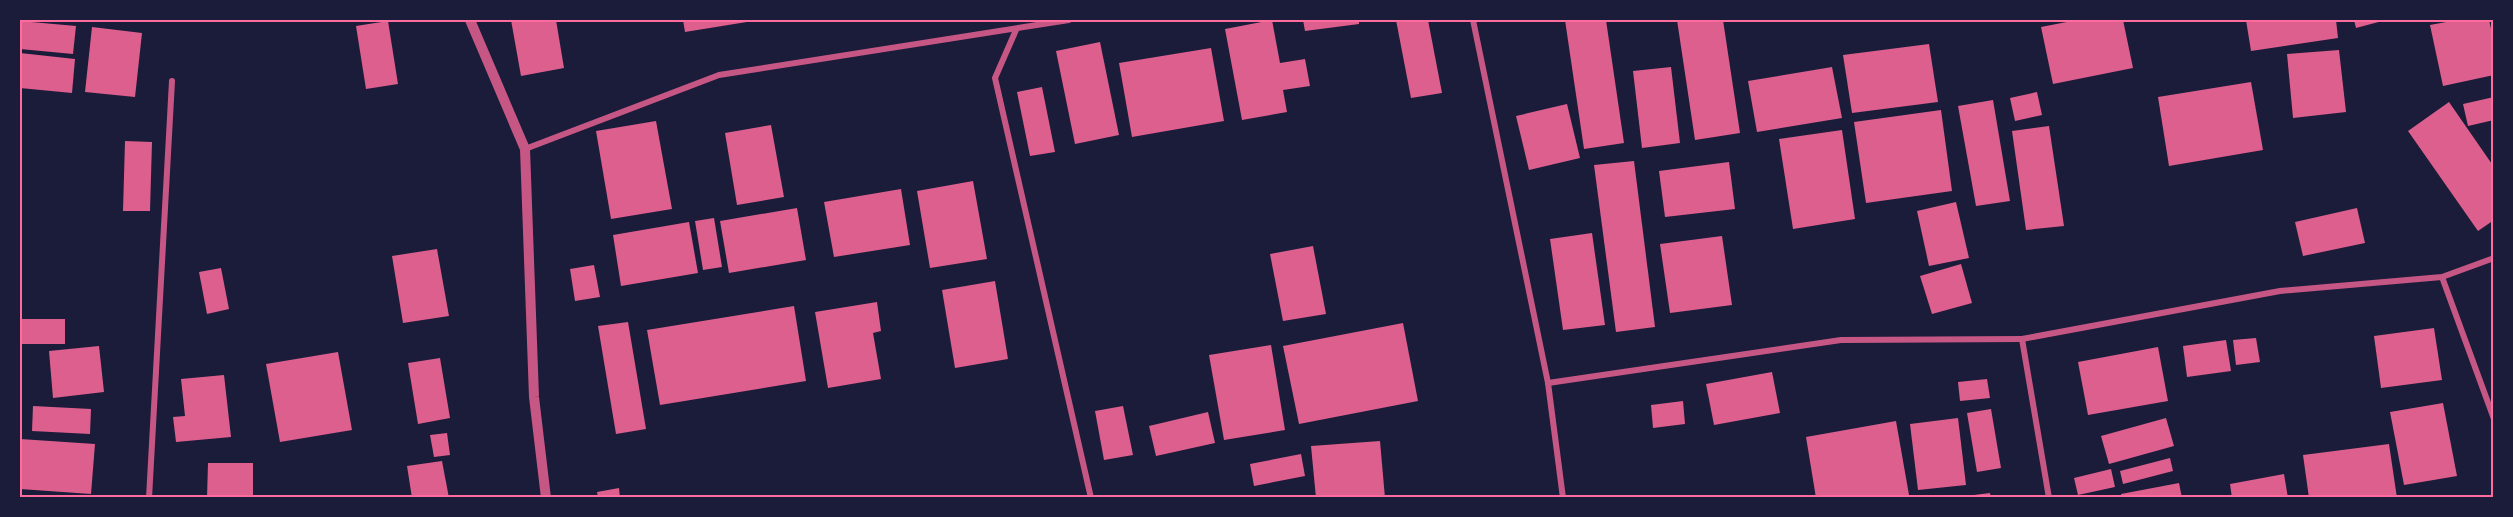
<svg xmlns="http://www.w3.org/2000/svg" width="2513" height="517" font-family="Ubuntu,sans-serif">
<rect width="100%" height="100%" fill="#1b1b3a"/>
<g fill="#dd5f8e">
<path d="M511,20h45l8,48 -43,8z"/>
<path d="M683,20h70v1l-68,11z"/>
<path d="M1272,20l8,43 25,-4 5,27 -27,4 4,22 -45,8 -17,-91z"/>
<path d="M1303,20h56v4l-54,7z"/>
<path d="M1396,20h32l14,73 -31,5z"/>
<path d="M1565,20h41l18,123 -40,6z"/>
<path d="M1677,20h46l17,113 -45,7z"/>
<path d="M2077,20h46l10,48 -80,16 -12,-57z"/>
<path d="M2246,20h90l2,18 -87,13z"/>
<path d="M2354,20h32l-30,8z"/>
<path d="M2457,20h32l5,21v34l-51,11 -13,-61z"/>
<path d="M20,21l56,5 -3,28 -53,-5z"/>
<path d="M388,21l10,63 -32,5 -10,-63z"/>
<path d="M92,27l50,6 -7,64 -50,-5z"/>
<path d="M1100,42l19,93 -44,9 -19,-93z"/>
<path d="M1929,44l9,58 -86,11 -9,-58z"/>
<path d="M1211,48l13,73 -92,16 -13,-74z"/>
<path d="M2339,50l7,62 -53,6 -6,-64z"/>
<path d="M20,53l55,6 -3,34 -52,-5z"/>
<path d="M1671,67l9,76 -38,5 -9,-77z"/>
<path d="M1832,67l10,51 -85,14 -9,-51z"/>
<path d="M2251,82l12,68 -94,16 -11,-69z"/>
<path d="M1042,87l13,65 -25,4 -13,-64z"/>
<path d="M2037,92l5,23 -27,6 -5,-23z"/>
<path d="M2494,97v23l-26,6 -5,-22z"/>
<path d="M1993,100l17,101 -34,5 -18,-100z"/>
<path d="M2449,102l45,65v53l-16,11 -70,-100z"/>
<path d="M1567,104l13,54 -51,12 -13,-54z"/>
<path d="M1941,110l11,81 -86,12 -12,-81z"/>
<path d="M656,121l16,88 -61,10 -15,-88z"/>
<path d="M771,125l13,72 -47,8 -12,-72z"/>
<path d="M2049,126l15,100 -38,4 -14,-99z"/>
<path d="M1842,130l13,89 -62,10 -14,-90z"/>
<path d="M125,141l27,1 -2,69h-27z"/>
<path d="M1634,161l21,166 -39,5 -22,-167z"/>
<path d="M1729,162l6,47 -70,8 -6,-46z"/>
<path d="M973,181l14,78 -57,9 -13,-77z"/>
<path d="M901,189l9,56 -76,12 -10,-55z"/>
<path d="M1956,202l13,56 -40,8 -12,-55z"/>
<path d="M797,208l9,52 -77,13 -9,-52z"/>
<path d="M2357,208l8,35 -62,13 -8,-34z"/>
<path d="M714,218l8,49 -19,3 -8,-49z"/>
<path d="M689,222l9,51 -77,13 -8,-51z"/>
<path d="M1592,233l13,92 -42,5 -13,-91z"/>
<path d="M1722,236l10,69 -62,8 -10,-69z"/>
<path d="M1313,246l13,68 -43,7 -13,-67z"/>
<path d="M437,249l12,67 -46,7 -11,-67z"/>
<path d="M1961,264l11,39 -40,11 -12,-38z"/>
<path d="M594,265l6,32 -25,4 -5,-32z"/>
<path d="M221,268l8,41 -22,5 -8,-42z"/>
<path d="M995,281l13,78 -53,9 -13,-78z"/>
<path d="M877,302l4,29 -8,2 8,46 -53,9 -13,-76z"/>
<path d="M794,306l12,75 -146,24 -13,-75z"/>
<rect x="20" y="319" width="45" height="25"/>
<path d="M628,322l18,107 -30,5 -18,-108z"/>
<path d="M1403,323l15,78 -119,23 -16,-78z"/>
<path d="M2434,328l8,52 -61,8 -7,-52z"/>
<path d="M2256,338l4,24 -24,3 -3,-25z"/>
<path d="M2226,340l5,31 -44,6 -4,-31z"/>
<path d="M1271,345l14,85 -61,10 -15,-85z"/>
<path d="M99,346l5,46 -51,6 -4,-47z"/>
<path d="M2158,347l10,54 -80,14 -10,-53z"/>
<path d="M338,352l14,78 -72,12 -14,-78z"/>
<path d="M440,358l10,60 -32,6 -10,-61z"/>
<path d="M1772,372l8,41 -66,12 -8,-41z"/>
<path d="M224,375l7,62 -55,5 -3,-25 12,-1 -4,-37z"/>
<path d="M1987,379l3,19 -30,3 -2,-19z"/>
<path d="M1683,401l2,23 -32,4 -2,-23z"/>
<path d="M2443,403l14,73 -53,9 -14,-73z"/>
<path d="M33,406l58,3 -1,25 -58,-3z"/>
<path d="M1123,406l10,49 -29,5 -9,-49z"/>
<path d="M1991,409l10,59 -24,4 -10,-59z"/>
<path d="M1208,412l7,31 -59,13 -7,-30z"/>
<path d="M1958,418l8,67 -48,5 -8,-66z"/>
<path d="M2166,418l8,28 -65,18 -8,-28z"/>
<path d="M1896,421l13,74 -15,3h-78l-10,-61z"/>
<path d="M447,433l3,22 -16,2 -4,-22z"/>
<path d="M20,439l75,5 -4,50 -71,-5z"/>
<path d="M1380,441l5,57h-69l-5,-52z"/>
<path d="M2389,444l8,54h-88l-6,-43z"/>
<path d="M1301,454l4,22 -51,10 -4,-22z"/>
<path d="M2170,458l3,13 -50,13 -3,-13z"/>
<path d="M442,461l7,37h-37l-5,-32z"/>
<path d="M208,463h45v35h-46z"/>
<path d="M2111,469l4,18 -37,8 -4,-17z"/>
<path d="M2284,474l4,24h-56l-2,-14z"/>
<path d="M2179,483l3,15h-60l-1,-4z"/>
<path d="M619,488l1,10h-22l-1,-6z"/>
<path d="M1990,493l1,5h-25v-2z"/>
</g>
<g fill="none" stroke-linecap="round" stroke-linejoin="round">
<g stroke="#c65784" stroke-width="6">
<path d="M1473,20l75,363 15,115"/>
<path d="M1016,30l-21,48 96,420"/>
<path d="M525,149l194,-74 350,-55"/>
<path d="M2442,277l52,142"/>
<path d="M1548,383l293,-43 181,-1"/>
<path d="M149,498l23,-417"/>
<path d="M2049,498l-27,-159 258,-48 162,-14 52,-19"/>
</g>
<path stroke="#c65784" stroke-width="10" d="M470,20l55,129 9,248 12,101"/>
</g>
<rect width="2513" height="517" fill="none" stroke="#1b1b3a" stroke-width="42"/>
<rect x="21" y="21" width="2471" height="475" fill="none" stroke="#ff6b9d" stroke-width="2"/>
</svg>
